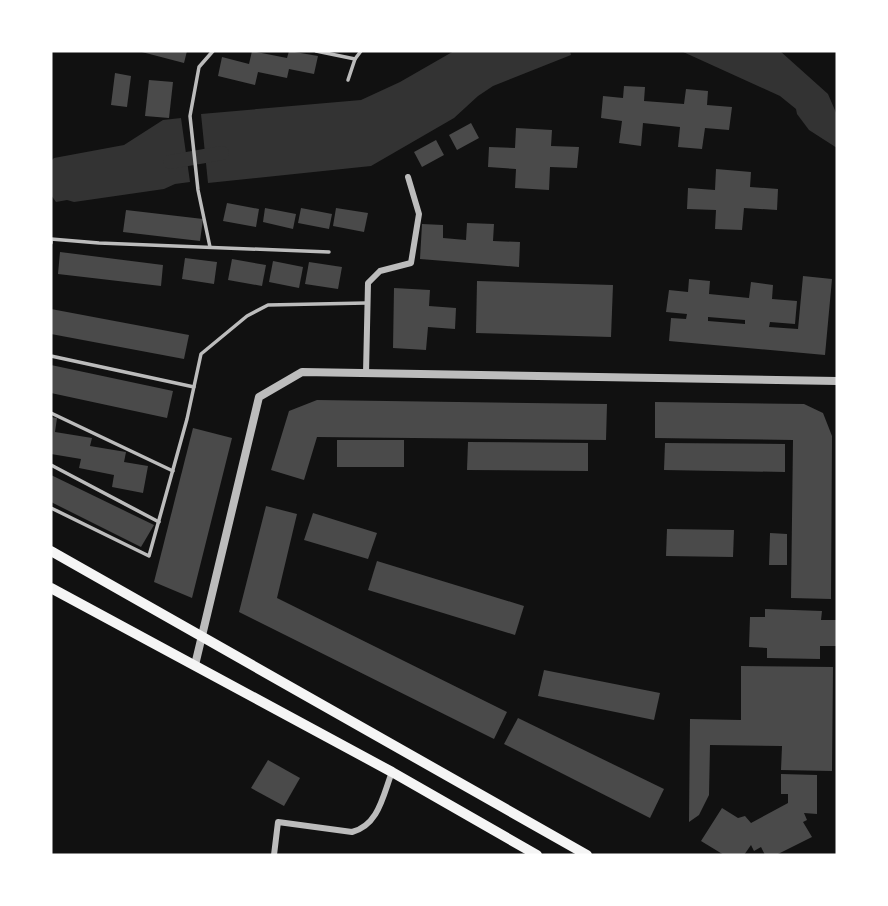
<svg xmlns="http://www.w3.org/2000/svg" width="888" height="906" font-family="'Exo 2',sans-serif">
<rect width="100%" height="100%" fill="#111"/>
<g fill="#333">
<path d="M454,51h116l1,4 -78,31 -15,10 -24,22 -83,48 -163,17 -7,-69 160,-14 39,-18z"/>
<path d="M681,51h99l48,43 9,21v33l-28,-18 -12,-16 -1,-5 -16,-13z"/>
<path d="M181,118l9,64 -15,2 -11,5 -90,13 -7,-2 -11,2 -5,-7v-34l3,-3 70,-13 39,-25z"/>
</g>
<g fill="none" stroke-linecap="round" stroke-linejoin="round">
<path stroke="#333" stroke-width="14" d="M170,162l52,-9"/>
</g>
<g fill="#4a4a4a" fill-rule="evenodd">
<path d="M138,51h49l-3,12z"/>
<path d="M252,51l35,7 2,-7 29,5 -4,18 -25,-5 -2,9 -29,-6 -3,13 -37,-9 4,-19 27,7z"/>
<path d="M115,73l16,3 -4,31 -16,-2z"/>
<path d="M149,80l24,2 -4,36 -24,-2z"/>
<path d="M624,86l21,1 -1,14 40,3 2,-15 22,2 -1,14 25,2 -3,23 -24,-2 -3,21 -24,-2 2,-20 -37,-4 -2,23 -22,-3 3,-22 -21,-3 2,-22 20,2z"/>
<path d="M471,123l8,15 -22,12 -8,-15z"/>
<path d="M516,128l36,2 -1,16 28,1 -2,21 -27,-1 -1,23 -34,-2 1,-19 -28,-2 1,-20 26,1z"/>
<path d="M436,140l8,15 -22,12 -8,-15z"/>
<path d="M716,169l35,3 -1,15 28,2 -1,21 -33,-2 -2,22 -27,-1 1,-19 -29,-1 1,-21 27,2z"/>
<path d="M227,203l32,6 -3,18 -33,-6z"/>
<path d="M265,208l31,6 -3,15 -30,-7z"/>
<path d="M301,208l31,6 -3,15 -31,-6z"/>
<path d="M336,208l32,5 -4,19 -31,-6z"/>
<path d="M126,210l77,9 -3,22 -77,-9z"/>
<path d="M467,223l27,1 -1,17 27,1 -1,25 -99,-8 2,-35 21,1v13l23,2z"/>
<path d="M60,252l103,13 -2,21 -103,-12z"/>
<path d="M185,258l32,4 -3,22 -32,-5z"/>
<path d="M232,259l34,6 -4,21 -34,-6z"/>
<path d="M273,261l30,6 -4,21 -30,-6z"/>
<path d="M309,262l33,5 -4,22 -33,-5z"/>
<path d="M803,276l29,3 -7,76 -156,-14 2,-23 15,1 1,-5 -21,-2 3,-22 19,2 1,-13 21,2 -1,13 40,4 2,-16 22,3 -1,14 25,2 -2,23 -25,-2 -1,5 29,2zM708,317l37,3v4l-37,-3z"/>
<path d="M477,281l136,4 -2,52 -135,-4z"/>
<path d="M394,288l36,2 -1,16 27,2 -1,21 -27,-2 -2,23 -33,-2z"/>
<path d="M51,309l138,26 -5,24 -133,-25z"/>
<path d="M51,365l122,26 -6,27 -116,-25z"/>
<path d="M317,400l290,4 -1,36 -289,-3 -13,43 -33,-10 18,-59z"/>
<path d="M655,402l149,2 19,9 9,23 -1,163 -40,-1 2,-158 -138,-2z"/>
<path d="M51,417l6,1 -2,14 37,6 -2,8 36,6 -2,10 24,4 -5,27 -31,-6 2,-12 -35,-7 2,-9 -30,-5z"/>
<path d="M193,428l39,10 -40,160 -38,-16z"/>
<rect x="337" y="440" width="67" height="27"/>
<path d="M468,442l120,1v28l-121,-1z"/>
<path d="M665,443l120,1v28l-121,-2z"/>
<path d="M51,475l103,50 -13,22 -90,-45z"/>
<path d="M266,506l31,8 -20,84 230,114 -13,27 -255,-127z"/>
<path d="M313,513l64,20 -9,26 -64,-19z"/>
<path d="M667,529l67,1 -1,27 -67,-1z"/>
<path d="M770,533l17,1v31h-18z"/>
<path d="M377,561l147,45 -9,29 -147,-45z"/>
<path d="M765,609l57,2 -1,9h16l-1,26h-16v13l-53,-1v-10l-18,-1 1,-30h15z"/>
<path d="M741,666l92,1 -1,104 -51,-1 1,-24 -72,-1 -1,50 -10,20 -10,7 1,-103 51,1z"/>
<path d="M544,670l116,23 -6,27 -116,-24z"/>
<path d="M518,718l146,71 -14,29 -146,-74z"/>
<path d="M268,760l32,18 -16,28 -33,-18z"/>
<path d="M781,774l36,1v39l-13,-1 3,7 -4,2 9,15 -36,18h-11l-4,-8 -7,4 -3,-6 -7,10h-20l-23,-14 21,-33 16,10 7,-2 6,7 37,-20v-9h-7z"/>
</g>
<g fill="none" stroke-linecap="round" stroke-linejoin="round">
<g stroke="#bcbcbc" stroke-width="3.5">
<path d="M316,51l39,8 -7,21"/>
<path d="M355,59l6,-8"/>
<path d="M51,243v-4l48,4 230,9"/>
<path d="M210,247l-12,-57 -8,-74 9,-49 14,-16"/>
<path d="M51,356l143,31"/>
<path d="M51,413l122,58"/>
<path d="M51,465l108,57"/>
<path d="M51,508l98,48 38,-137 14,-65 46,-38 21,-11 98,-2"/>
</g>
<g stroke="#bcbcbc" stroke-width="6">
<path d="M366,373l2,-90 12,-12 31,-8 8,-49 -11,-37"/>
<path d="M274,855l4,-33 74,10c27,-7 31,-37 40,-60"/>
</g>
<path stroke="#bcbcbc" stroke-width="8" d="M195,665l64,-268 43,-25 535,9"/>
<g stroke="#f5f5f5" stroke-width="10">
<path d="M51,551l536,304"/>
<path d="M51,588l341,184 145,83"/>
</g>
</g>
<rect width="888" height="906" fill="none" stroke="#ffffff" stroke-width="105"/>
</svg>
